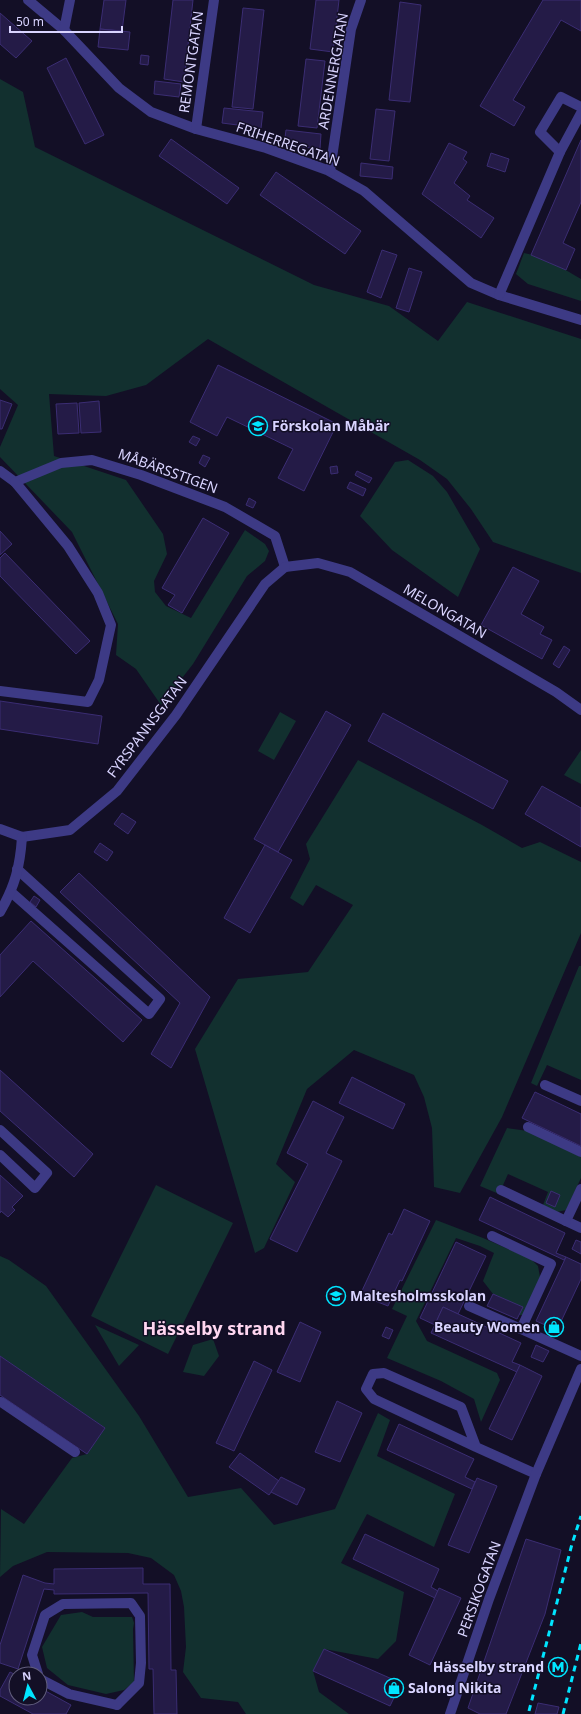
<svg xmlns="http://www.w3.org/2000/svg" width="581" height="1714" font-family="'Noto Sans',sans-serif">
<rect width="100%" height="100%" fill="#130f26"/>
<g fill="#12302f">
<path d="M0,79l23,13 12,55 279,138 75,21 49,35 29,-39 114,37v234l-88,-31 -22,-33 -24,-30 -27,-19 -212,-121 -62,46 -40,11 -57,-2 5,62 72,24 37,54 4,20 -13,27 1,11 11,14 25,12 54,-88 20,14 4,7 -4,10 -18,15 -54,88 -32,41 -25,-36 -20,-14 2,-31 -46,-92 -72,-75v-10l18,-42 -18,-16z"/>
<path d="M524,253c20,4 40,16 57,26v22l-53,-17 -12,-10z"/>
<path d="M408,460l25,16 14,16 33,57 -22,48 -66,-47 -32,-34 35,-54z"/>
<path d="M280,712l16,9 -22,39 -16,-9z"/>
<path d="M581,750v34l-17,-9z"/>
<path d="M358,760l124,65 40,23 18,-6 41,20v71l-79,184 -42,76 -26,-6 -2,-59 -8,-31 -10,-22 -60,-25 -47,39 -31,75 19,18 -31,66 -9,5 -60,-204 43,-70 70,-7 45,-67 -37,-20 -13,21 -13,-8 20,-39 -4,-15z"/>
<path d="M579,966h2v114l-34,-15 -10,21 -6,-3z"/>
<path d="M507,1128l21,3 53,26v21l-15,32 -9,2 -14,-7 5,-13 -40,-18 -9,20 -19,-8z"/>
<path d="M156,1185l77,38 -65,131 -77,-38z"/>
<path d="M436,1220l47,18 48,21 7,7 2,11 -17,38h-4l3,-8 -29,-13 -10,-13 11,-28 -14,-7 -24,-8 -40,83 11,20 70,32 3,7 -19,42 -7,-23 -33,-18 -54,-23 20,-42 -15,-7z"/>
<path d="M0,1256l9,4 37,26 93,130 49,81 53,-9 33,37 61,-16 43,-96 12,7 -13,36 78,38 -21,53 -67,-33 -26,49 63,29 -8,49 -18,18 -54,-10 -11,22 6,21 30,22h-103l-8,-12 -37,-4 -18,-26 3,-25 -2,-40 -3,-16 -7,-16 -23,-17 -23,-5 -81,-1 -34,14 -13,11 1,-68 23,15 48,-66 15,-4 18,-26 -105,-72z"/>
<path d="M95,1325l44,20 -20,21z"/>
<path d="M213,1339l6,17 -15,20 -21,-4 10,-27z"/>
<path d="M82,1612l11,5h39l2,6 -1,6 1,53 -10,8 -18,4 -38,-9 -21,-17 -5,-21 19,-32z"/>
</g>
<g fill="#241b47" stroke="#3b2d73">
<path d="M104,0h22l-4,31 -22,-2z"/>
<path d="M173,0h20l-9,82 -20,-3z"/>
<path d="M316,0h23l-6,52 -23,-3z"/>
<path d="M543,0h38v31l-20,-11 -48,80 12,7 -11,19 -34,-20z"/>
<path d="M400,2l21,3 -11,97 -21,-2z"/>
<path d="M243,8l21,2 -11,99 -21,-2z"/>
<path d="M0,13l32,28 -16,17 -16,-14z"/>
<path d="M100,29l30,3 -2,18 -30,-3z"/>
<path d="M141,55l8,1 -1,9 -8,-1z"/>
<path d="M66,58l38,77 -19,9 -38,-76z"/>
<path d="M306,59l19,2 -8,67 -19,-2z"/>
<path d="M155,81l26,3 -2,13 -25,-3z"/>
<path d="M224,108l39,4 -2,16 -39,-5z"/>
<path d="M376,109l19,2 -6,50 -19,-2z"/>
<path d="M286,130l35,4 -1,15 -36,-4z"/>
<path d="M171,139l68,49 -12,16 -68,-48z"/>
<path d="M581,140v62l-18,41 12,6 -9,21 -35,-15z"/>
<path d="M449,143l18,9 -4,7 4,3 -13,21 16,13 -3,4 27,18 -13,20 -59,-44z"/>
<path d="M491,153l18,6 -4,13 -18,-6z"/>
<path d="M361,163l32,4 -1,12 -32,-3z"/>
<path d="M276,172l85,59 -16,23 -85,-59z"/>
<path d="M382,250l15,5 -16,43 -14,-6z"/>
<path d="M409,268l13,4 -13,40 -13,-4z"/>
<path d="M218,365l119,59 -33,67 -26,-13 15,-29 -66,-32 -10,19 -27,-14z"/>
<path d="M0,400l12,4 -10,25h-2z"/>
<path d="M99,401l2,31 -20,1 -2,-30z"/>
<path d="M77,403l2,30 -21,1 -2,-30z"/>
<path d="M193,436l7,3 -4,7 -7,-4z"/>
<path d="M203,455l7,3 -5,9 -6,-4z"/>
<path d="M337,466l1,7 -7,1 -1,-7z"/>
<path d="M357,471l15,7 -3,5 -14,-8z"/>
<path d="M350,482l16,7 -3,7 -16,-8z"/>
<path d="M249,498l7,4 -3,6 -7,-3z"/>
<path d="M203,518l26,15 -47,80 -14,-8 7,-10 -13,-7z"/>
<path d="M0,531l12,13 -12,11z"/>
<path d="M5,553l85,88 -14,13 -76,-78v-18z"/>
<path d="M513,567l26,14 -18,33 23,13 -4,7 12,6 -10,19 -61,-34z"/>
<path d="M564,646l6,4 -11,18 -6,-4z"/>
<path d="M0,701l102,15 -4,28 -98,-15z"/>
<path d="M326,711l25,14 -73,127 -24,-13z"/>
<path d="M383,713l125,68 -15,28 -125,-68z"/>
<path d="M542,786l39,22v39l-56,-33z"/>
<path d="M122,813l14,9 -8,12 -14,-10z"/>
<path d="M100,843l13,9 -6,9 -13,-9z"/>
<path d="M265,845l27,15 -42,73 -26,-15z"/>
<path d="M79,873l131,124 -39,71 -20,-14 29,-51 -120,-111z"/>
<path d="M34,896l6,4 -4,7 -6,-5z"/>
<path d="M31,921l111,99 -19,22 -90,-81 -33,36v-42z"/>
<path d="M0,1070l93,84 -19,23 -74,-66z"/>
<path d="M352,1077l53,27 -12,25 -54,-26z"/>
<path d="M535,1092l46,22v32l-59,-28z"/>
<path d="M313,1101l31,16 -18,36 16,8 -45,91 -27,-13 38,-75 -21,-11z"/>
<path d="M0,1175l23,21 -11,11 3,3 -7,7 -7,-6 -1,2z"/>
<path d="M551,1191l9,4 -5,12 -9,-4z"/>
<path d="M490,1197l75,36 -9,20 10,4 -2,3 -85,-40z"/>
<path d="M404,1209l26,12 -28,60 -2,-1 -12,26 -28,-11 29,-62 3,2z"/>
<path d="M576,1240l5,2v12l-9,-5z"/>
<path d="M456,1242l30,14 -28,58 -15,-7 -8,18 -15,-7z"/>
<path d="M566,1257l15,7v15l-24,51 -21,-9z"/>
<path d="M493,1294l30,13 -6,12 -30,-13z"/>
<path d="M443,1307l78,36 -9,19 8,3 -3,7 -86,-39z"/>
<path d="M300,1322l21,10 -21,50 -23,-10z"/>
<path d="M386,1327l7,3 -4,9 -7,-3z"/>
<path d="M536,1345l13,6 -6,11 -12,-5z"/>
<path d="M0,1356l105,72 -18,26 -87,-59z"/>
<path d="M254,1361l18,9 -38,81 -18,-8z"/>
<path d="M520,1365l22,11 -30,64 -23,-11z"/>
<path d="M337,1401l25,12 -22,49 -25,-10z"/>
<path d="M399,1424l75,35 -9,18 10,5 -3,7 -85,-39z"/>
<path d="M240,1453l39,28 -10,14 -40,-28z"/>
<path d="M281,1477l24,12 -8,16 -26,-13z"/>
<path d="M477,1478l20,8 -28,67 -21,-8z"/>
<path d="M365,1534l74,35 -8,18 7,4 -3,7 -82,-39z"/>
<path d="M526,1539l35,11 -16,64 -39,100h-26l-12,-6z"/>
<path d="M143,1568v16h27l1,86h5l1,44h-23l-1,-45h-4l-1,-76 -94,1v-4l-10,-1 -26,80 -18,-6v-18l23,-70 22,8 9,1v-15z"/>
<path d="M439,1588l22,10 -31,67 -21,-10z"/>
<path d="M324,1649l77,34 -11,23 -77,-35z"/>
<path d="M10,1672l6,3v23h24v-10l31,17 -5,9h-33l-33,-18v-6z"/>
<path d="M538,1703l21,4 -2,7h-22z"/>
</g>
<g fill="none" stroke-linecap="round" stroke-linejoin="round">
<g stroke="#3d3a85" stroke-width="10">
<path d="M28,0l36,30 55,58 32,24 45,17 70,19 61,22 37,21 107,92 28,12 82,25"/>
<path d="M64,30l6,-30"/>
<path d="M196,129l18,-129"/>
<path d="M560,152l-20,-20 21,-35 20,10"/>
<path d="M330,171l21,-142 10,-29"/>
<path d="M499,295l61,-143 21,-39"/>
<path d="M0,471l15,11 46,-19 31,-3 49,15 84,32 50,29 10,31"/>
<path d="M285,567l33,-4 32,9 206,120 25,18"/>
<path d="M0,691l88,11 11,-22 12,-55 -13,-32 -30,-47 -53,-64"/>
<path d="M0,829l22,8 48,-7 47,-39 59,-76 89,-131 20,-17"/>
<path d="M11,892l138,122 11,-15 -143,-130"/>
<path d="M0,912c15,-26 20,-45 22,-75"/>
<path d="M545,1085l36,16"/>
<path d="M528,1127l53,25"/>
<path d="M0,1130l47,43 -12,15 -35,-33"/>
<path d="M581,1189l-15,32 15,7"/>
<path d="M501,1190l65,31"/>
<path d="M492,1236l59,28 -30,65 60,27"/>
<path d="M469,1306l52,23"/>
<path d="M1,1402l74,50"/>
<path d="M476,1447l-102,-48 -8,-10 7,-15 11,-1 77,34 15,40 60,27"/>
<path d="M38,1674l-6,-19 13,-40 18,-11 68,-1 9,13 1,47 -2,20 -22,22"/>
<path d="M40,1679l29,15 48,11"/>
<path d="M450,1714l39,-115 47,-125 45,-105"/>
</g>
<g stroke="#00e5ff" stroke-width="3" stroke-dasharray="6 5" stroke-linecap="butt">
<path d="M529,1711l43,-167 9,-28"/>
<path d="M563,1714l18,-71"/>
</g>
</g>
<defs>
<g id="school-ring" transform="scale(1)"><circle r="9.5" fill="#130f26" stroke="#00e5ff" stroke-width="1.5"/><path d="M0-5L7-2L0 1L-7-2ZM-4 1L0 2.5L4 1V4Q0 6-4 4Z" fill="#00e5ff"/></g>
<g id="shop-ring" transform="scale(1)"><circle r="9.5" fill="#130f26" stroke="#00e5ff" stroke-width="1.5"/><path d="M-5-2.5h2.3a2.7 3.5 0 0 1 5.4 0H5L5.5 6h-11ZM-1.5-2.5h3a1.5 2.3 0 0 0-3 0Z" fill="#00e5ff"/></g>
<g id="metro-ring" transform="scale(1)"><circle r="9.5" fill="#130f26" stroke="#00e5ff" stroke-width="1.5"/><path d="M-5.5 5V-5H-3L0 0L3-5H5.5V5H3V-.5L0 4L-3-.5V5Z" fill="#00e5ff"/></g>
</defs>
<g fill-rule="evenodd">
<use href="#school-ring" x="258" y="426"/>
<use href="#school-ring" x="336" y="1296"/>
<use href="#shop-ring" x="554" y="1327"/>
<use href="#metro-ring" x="558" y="1667"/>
<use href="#shop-ring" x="394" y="1688"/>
</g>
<g text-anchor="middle" stroke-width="3" stroke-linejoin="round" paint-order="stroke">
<g font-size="14" fill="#d9d4ff" stroke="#130f26">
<text transform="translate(191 62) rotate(-82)" y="5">REMONTGATAN</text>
<text transform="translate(333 71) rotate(-80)" y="5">ARDENNERGATAN</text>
<text transform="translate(288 144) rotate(19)" y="5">FRIHERREGATAN</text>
<text transform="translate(168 471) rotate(20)" y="5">MÅBÄRSSTIGEN</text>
<text transform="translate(445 611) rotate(30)" y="5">MELONGATAN</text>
<text transform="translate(147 727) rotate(-53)" y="5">FYRSPANNSGATAN</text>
<text transform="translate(479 1589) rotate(-70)" y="5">PERSIKOGATAN</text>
</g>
<g font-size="14" font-weight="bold" fill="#d9d4ff" stroke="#130f26" text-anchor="start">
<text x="272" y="431">Förskolan Måbär</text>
<text x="350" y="1301">Maltesholmsskolan</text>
<text x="540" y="1332" text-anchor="end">Beauty Women</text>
<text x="544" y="1672" text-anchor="end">Hässelby strand</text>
<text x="408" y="1693">Salong Nikita</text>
</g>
<g font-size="18" font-weight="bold" fill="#ffd6f0" stroke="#130f26">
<text x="214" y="1335">Hässelby strand</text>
</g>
</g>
<g transform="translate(28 1686) rotate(353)"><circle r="19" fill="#130f26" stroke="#625e7d"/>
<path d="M0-3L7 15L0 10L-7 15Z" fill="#00e5ff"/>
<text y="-6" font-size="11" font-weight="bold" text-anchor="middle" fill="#d9d4ff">N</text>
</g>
<path d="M10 26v6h112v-6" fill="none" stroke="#d9d4ff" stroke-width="2"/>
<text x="16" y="26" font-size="12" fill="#d9d4ff" stroke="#130f26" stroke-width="3" paint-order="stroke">50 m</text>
</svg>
